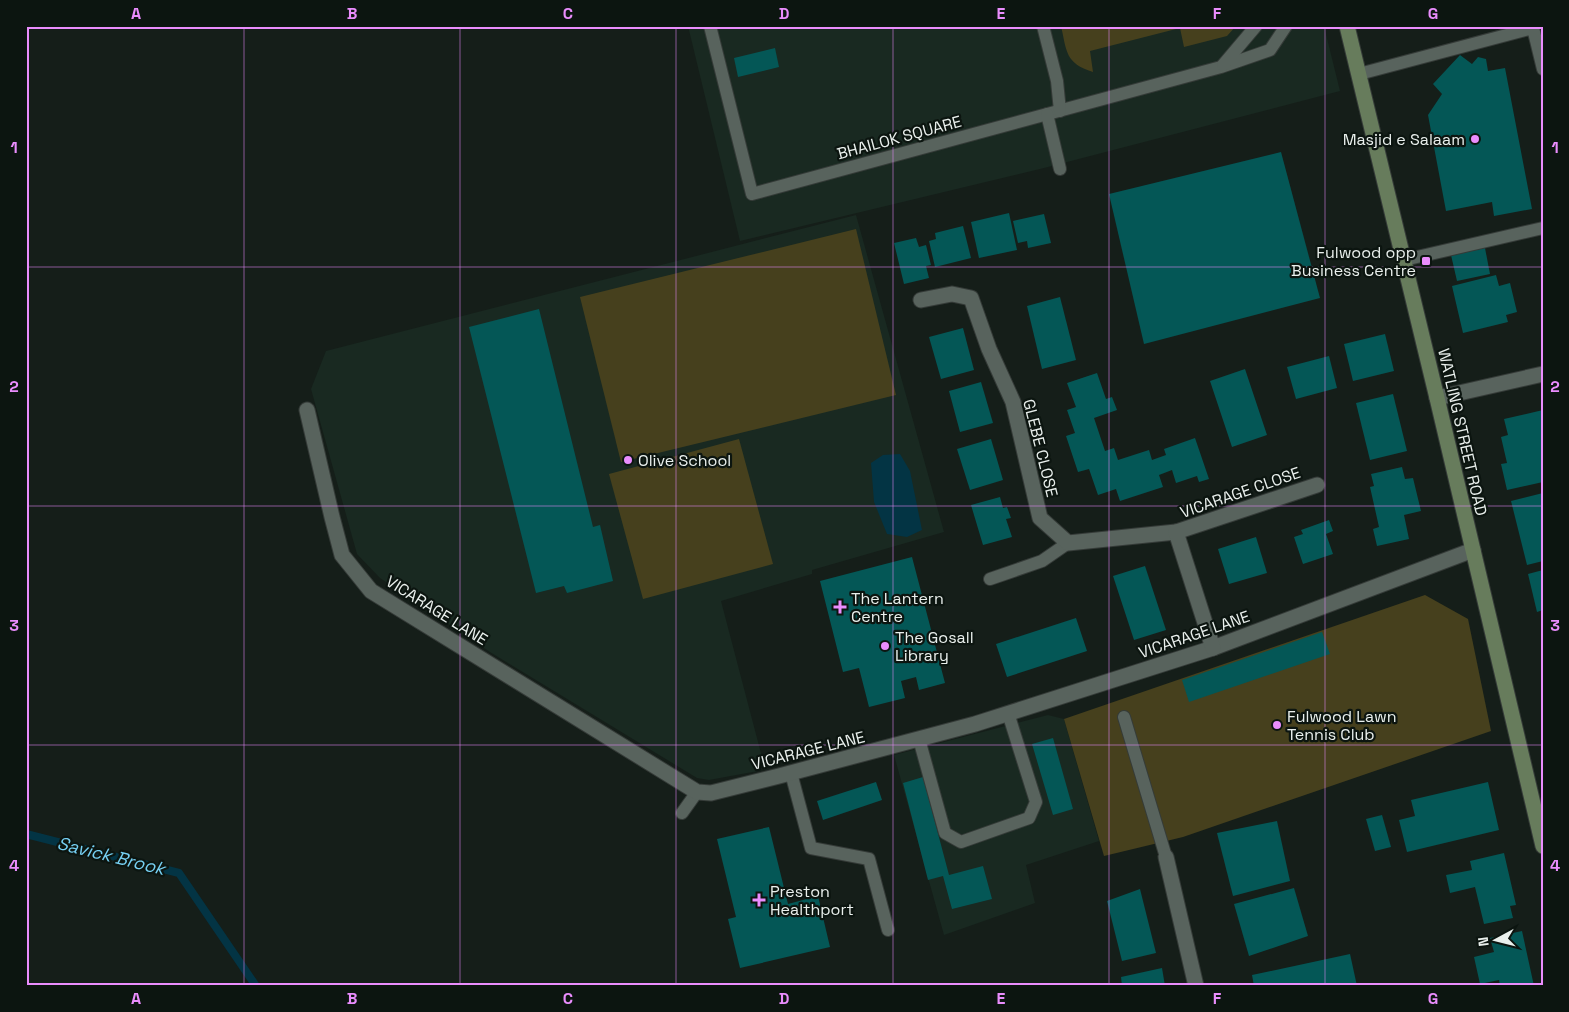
<svg xmlns="http://www.w3.org/2000/svg" width="1569" height="1012" font-family="'Space Grotesk',sans-serif">
<rect width="100%" height="100%" fill="#151e19"/>
<g fill="#192921">
<path d="M688,26h636l16,65 -296,77 -304,73z"/>
<path d="M856,215l88,317 -132,38v4l-91,27 42,160 -5,10 -49,9 -12,-2 -207,-126 -110,-74 -23,-24 -46,-165 15,-38z"/>
<path d="M1048,715l16,4 35,122 -73,24 9,38 -91,32 -50,-180z"/>
</g>
<g fill="#46401d">
<path d="M1061,26h175l-9,10 -43,11 -4,-19 -90,23 3,21c-28,-9 -26,-20 -32,-46z"/>
<path d="M856,229l40,166 -275,67 -41,-165z"/>
<path d="M739,439l34,125 -130,35 -34,-125z"/>
<path d="M1425,595l43,24 23,112 -308,106 -79,19 -40,-137z"/>
</g>
<path fill="#033444" d="M900,454l10,17 12,59 -15,7 -20,-3 -13,-32 -3,-39 12,-8z"/>
<g fill="none" stroke-linecap="round" stroke-linejoin="round">
<path stroke="#033444" stroke-width="8" d="M26,834l153,39 77,113"/>
</g>
<g fill="#045756">
<path d="M775,48l4,19 -41,10 -4,-19z"/>
<path d="M1460,55l12,9 6,-7 8,2 2,12 17,-3 27,141 -38,7 -2,-14 -46,9 -18,-96 14,-21 -9,-10z"/>
<path d="M1281,152l39,146 -176,46 -35,-150z"/>
<path d="M1009,213l8,37 -38,8 -8,-36z"/>
<path d="M1044,214l7,29 -23,5 -1,-7 -9,2 -5,-22z"/>
<path d="M963,226l8,32 -36,9 -6,-26 7,-2 -1,-6z"/>
<path d="M916,238l3,9 7,-2 5,20 -5,1 3,12 -25,6 -10,-41z"/>
<path d="M1485,248l5,26 -33,7 -6,-26z"/>
<path d="M1496,275l3,11 11,-3 7,29 -11,3 2,7 -45,11 -11,-47z"/>
<path d="M1060,297l16,63 -34,9 -15,-63z"/>
<path d="M539,309l54,218 7,-2 13,56 -46,12 -3,-7 -28,7 -67,-266z"/>
<path d="M963,328l11,42 -33,9 -12,-42z"/>
<path d="M1385,334l9,37 -41,10 -9,-37z"/>
<path d="M1329,356l8,32 -41,11 -9,-32z"/>
<path d="M1245,369l22,66 -35,12 -22,-66z"/>
<path d="M1097,373l9,26 6,-2 5,13 -23,8 11,33 9,-3 4,12 31,-10 3,10 14,-5 -2,-6 31,-11 14,41 -10,3 -2,-6 -21,7 -4,-13 -13,5 4,12 -43,14 -4,-12 -18,6 -9,-26 -11,3 -12,-36 9,-3 -8,-23 9,-3 -9,-24z"/>
<path d="M981,382l12,41 -33,9 -11,-41z"/>
<path d="M1393,394l14,57 -37,9 -14,-57z"/>
<path d="M1543,410v72l-36,8 -6,-26 6,-1 -6,-26 7,-2 -4,-16z"/>
<path d="M991,439l12,41 -33,10 -13,-41z"/>
<path d="M1402,467l3,12 8,-1 8,33 -17,4 5,24 -32,7 -4,-17 6,-2 -9,-40 4,-1 -3,-12z"/>
<path d="M1543,493v68l-16,4 -16,-64z"/>
<path d="M1000,497l3,11 4,-1 4,11 -5,1 6,18 -29,8 -12,-40z"/>
<path d="M1329,520l4,11 -7,3 7,20 -30,10 -9,-27 9,-3 -2,-4z"/>
<path d="M1256,537l11,36 -38,11 -11,-35z"/>
<path d="M912,557l33,126 -26,7 -3,-13 -15,4 4,17 -36,9 -10,-39 -16,4 -23,-91z"/>
<path d="M1145,566l21,64 -32,10 -21,-64z"/>
<path d="M1543,570v40l-6,2 -9,-38z"/>
<path d="M1076,618l11,33 -80,26 -11,-33z"/>
<path d="M1322,632l8,22 -141,48 -7,-22z"/>
<path d="M1053,738l20,71 -20,6 -21,-71z"/>
<path d="M923,777l26,98 34,-9 9,33 -40,10 -9,-33 -15,4 -25,-97z"/>
<path d="M876,782l6,18 -59,20 -6,-19z"/>
<path d="M1488,782l11,48 -92,22 -8,-32 16,-4 -4,-16z"/>
<path d="M1382,815l9,32 -16,4 -9,-32z"/>
<path d="M1277,821l13,60 -57,15 -16,-63z"/>
<path d="M769,827l19,77 30,-8 12,51 -90,21 -12,-49 8,-2 -19,-78z"/>
<path d="M1504,853l12,52 -6,1 3,12 -29,6 -9,-37 -25,6 -4,-18 26,-5 -2,-9z"/>
<path d="M1294,888l14,48 -59,20 -15,-52z"/>
<path d="M1140,889l16,64 -34,8 -15,-60z"/>
<path d="M1522,931l12,55h-34l-1,-6 -19,4 -6,-27 20,-5 -4,-14z"/>
<path d="M1350,954l7,32h-103l-2,-11z"/>
<path d="M1162,968l3,18h-43l-1,-9z"/>
</g>
<g fill="none" stroke-linecap="round" stroke-linejoin="round">
<g stroke="#353b38" stroke-width="14">
<g id="lane">
<path d="M710,26l42,168 469,-127 49,-17 16,-24"/>
<path d="M1043,26l14,55 3,30"/>
<path d="M1223,65l33,-39"/>
<path d="M1359,74l174,-46 10,41"/>
<path d="M1047,114l13,55"/>
<path d="M1404,260l139,-32"/>
<path d="M990,579l52,-18 26,-18"/>
<path d="M1124,717l42,140"/>
<path d="M919,739l26,94 16,9 68,-24 7,-16 -28,-89"/>
<path d="M791,773l20,75 58,11 19,71"/>
<path d="M682,813l15,-21"/>
</g>
</g>
<g stroke="#353b38" stroke-width="17">
<g id="street">
<path d="M921,300l31,-6 19,4 18,51 24,53 27,116 28,25 108,-11"/>
<path d="M1437,398l106,-24"/>
<path d="M307,410l25,107 10,38 29,36 326,201 14,1 68,-17 196,-52 238,-76 260,-98"/>
<path d="M1213,648l-37,-116 141,-47"/>
<path d="M1166,857l30,129"/>
</g>
</g>
<g stroke="#353b38" stroke-width="17">
<path id="secondary" d="M1347,26l90,372 106,448"/>
</g>
<use href="#lane" stroke="#58635d" stroke-width="12"/>
<use href="#street" stroke="#58635d" stroke-width="15"/>
<use href="#secondary" stroke="#677c5c" stroke-width="15"/>
</g>
<path fill="none" stroke="#ea8dfd" stroke-width="1" stroke-opacity="0.55" d="M244,26v960M460,26v960M676,26v960M893,26v960M1109,26v960M1325,26v960M26,267h1517M26,506h1517M26,745h1517"/>
<g fill="#ea8dfd" stroke="#0c1510" stroke-width="2">
<circle cx="1475" cy="139" r="5"/>
<rect x="1421" y="256" width="10" height="10" rx="2.5"/>
<circle cx="628" cy="460" r="5"/>
<path d="M837.5 599.5h5v5h5v5h-5v5h-5v-5h-5v-5h5z"/>
<circle cx="885" cy="646" r="5"/>
<circle cx="1277" cy="725" r="5"/>
<path d="M756.5 892.5h5v5h5v5h-5v5h-5v-5h-5v-5h5z"/>
</g>
<g text-anchor="middle" stroke-width="4.5" stroke-linejoin="round" paint-order="stroke">
<g font-size="16" fill="#eaf0ed" stroke="#0c1510">
<text transform="translate(899 137) rotate(-15)" y="6">BHAILOK SQUARE</text>
<text transform="translate(1463 432) rotate(77)" y="6">WATLING STREET ROAD</text>
<text transform="translate(1041 448) rotate(76)" y="6">GLEBE CLOSE</text>
<text transform="translate(1240 492) rotate(-19)" y="6">VICARAGE CLOSE</text>
<text transform="translate(437 610) rotate(32)" y="6">VICARAGE LANE</text>
<text transform="translate(1194 634) rotate(-19)" y="6">VICARAGE LANE</text>
<text transform="translate(808 750) rotate(-14)" y="6">VICARAGE LANE</text>
</g>
<g font-size="16" fill="#eaf0ed" stroke="#0c1510" text-anchor="start">
<text x="1465" y="145" text-anchor="end">Masjid e Salaam</text>
<text x="1416" y="258" text-anchor="end">Fulwood opp<tspan x="1416" dy="18">Business Centre</tspan></text>
<text x="638" y="466">Olive School</text>
<text x="851" y="604">The Lantern<tspan x="851" dy="18">Centre</tspan></text>
<text x="895" y="643">The Gosall<tspan x="895" dy="18">Library</tspan></text>
<text x="1287" y="722">Fulwood Lawn<tspan x="1287" dy="18">Tennis Club</tspan></text>
<text x="770" y="897">Preston<tspan x="770" dy="18">Healthport</tspan></text>
</g>
<g font-size="18" font-style="italic" fill="#76d0f3" stroke="#0c1510">
<text transform="translate(111 856) rotate(14)" y="6">Savick Brook</text>
</g>
</g>
<rect width="1569" height="1012" fill="none" stroke="#0c1510" stroke-width="55"/>
<g transform="translate(1496 940) rotate(263)" stroke="#0c1510" stroke-width="4" paint-order="stroke">
<path d="M0-4L9 19L0 12L-9 19Z" fill="#eaf0ed"/>
<text y="-8" font-size="14" font-weight="bold" text-anchor="middle" fill="#eaf0ed">N</text>
</g>
<rect x="28" y="28" width="1514" height="956" fill="none" stroke="#ea8dfd" stroke-width="2"/>
<g font-size="16" text-anchor="middle" font-weight="bold" fill="#ea8dfd">
<text x="136" y="19">A</text>
<text x="352" y="19">B</text>
<text x="568" y="19">C</text>
<text x="784" y="19">D</text>
<text x="1001" y="19">E</text>
<text x="1217" y="19">F</text>
<text x="1433" y="19">G</text>
<text x="14" y="153">1</text>
<text x="1555" y="153">1</text>
<text x="14" y="392">2</text>
<text x="1555" y="392">2</text>
<text x="14" y="631">3</text>
<text x="1555" y="631">3</text>
<text x="14" y="871">4</text>
<text x="1555" y="871">4</text>
<text x="136" y="1004">A</text>
<text x="352" y="1004">B</text>
<text x="568" y="1004">C</text>
<text x="784" y="1004">D</text>
<text x="1001" y="1004">E</text>
<text x="1217" y="1004">F</text>
<text x="1433" y="1004">G</text>
</g>
</svg>
